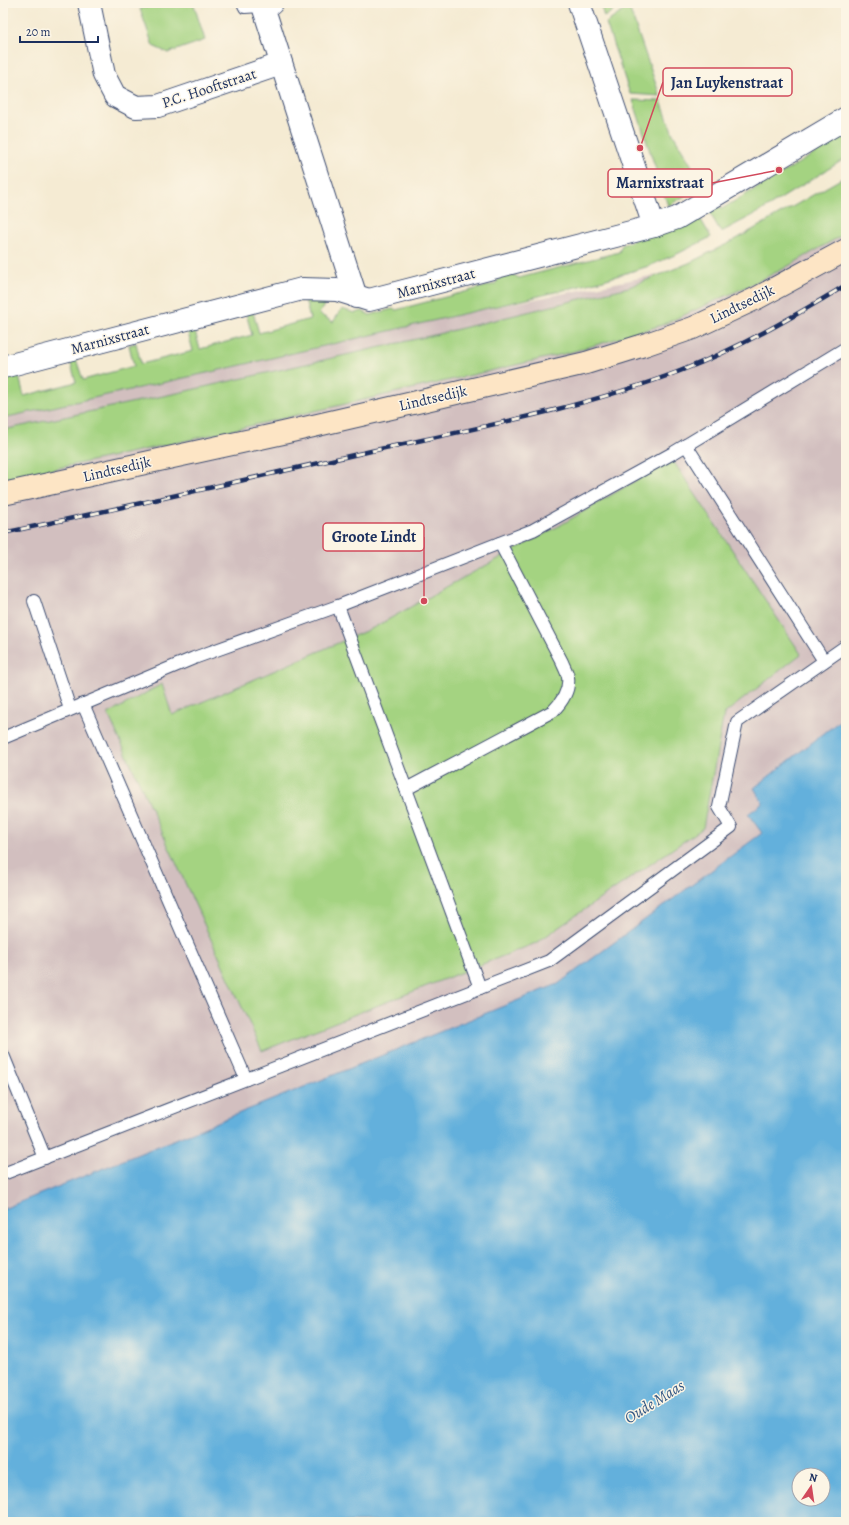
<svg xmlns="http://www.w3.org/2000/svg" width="849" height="1525" font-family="Alegreya,serif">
<rect width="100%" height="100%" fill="#fcf5e5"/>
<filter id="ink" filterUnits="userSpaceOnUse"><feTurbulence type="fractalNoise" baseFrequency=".025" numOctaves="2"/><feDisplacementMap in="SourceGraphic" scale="8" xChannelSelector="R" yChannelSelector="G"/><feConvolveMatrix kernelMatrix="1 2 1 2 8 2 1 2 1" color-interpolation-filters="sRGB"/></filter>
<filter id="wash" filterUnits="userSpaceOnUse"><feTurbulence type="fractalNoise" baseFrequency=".012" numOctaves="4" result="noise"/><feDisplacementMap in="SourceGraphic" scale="16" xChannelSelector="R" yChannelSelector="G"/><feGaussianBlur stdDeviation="0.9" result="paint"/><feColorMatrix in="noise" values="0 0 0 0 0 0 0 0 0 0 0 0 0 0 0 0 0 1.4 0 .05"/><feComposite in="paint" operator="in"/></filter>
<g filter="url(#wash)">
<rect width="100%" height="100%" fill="#f5ebd3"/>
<path fill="#d2bfbf" d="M846,182v613l-379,298 -464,158v-845l742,-149z"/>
<g fill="#a4d381" stroke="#608170">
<path d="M160,3h29l5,2 11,35 -37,13 -15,-7 -13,-37z"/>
<path d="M600,3h24l-20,14z"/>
<path d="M629,7l31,89 -30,-2 -24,-71z"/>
<path d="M633,100l28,1 12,33 30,51 -35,21z"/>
<path d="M846,135v23l-85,53 -40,21 -14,-24 4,-3 12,3z"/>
<path d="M846,176v57l-63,36 -39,19 -82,37 -56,17 -38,11 -388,89 -177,38v-50l179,-38 252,-57 195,-48 60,-24 44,-22z"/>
<path d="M697,213l14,24 -34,17 -28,12 -49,15 -77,19 -303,70 -217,48v-43l15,-3 6,24 52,-14 -6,-21 6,-2 7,21 51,-14 -5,-21 7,-2 5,21 52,-13 -6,-22 7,-1 6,21 52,-14 -6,-22 7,-1 6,21 51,-14 -6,-24 23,5 -8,14 14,8 9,-13 13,4 7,-2 8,4 22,-6 4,1 99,-26 7,-10 7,-2 10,6 100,-26 3,-7z"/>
<path d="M672,459l129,195 -77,60 -21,114 -167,115 -274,108 -154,-337 54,-30 10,31 203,-88 73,-41 111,-60z"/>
</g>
<path fill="#63b0dc" stroke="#3f709d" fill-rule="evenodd" d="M846,716v806h-843v-313l555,-225 204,-151 -14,-19 15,-11 -9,-15zM799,1475h24v24h-24z"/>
</g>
<g filter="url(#ink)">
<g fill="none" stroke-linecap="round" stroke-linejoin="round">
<g stroke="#3c4b70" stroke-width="14">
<g id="service">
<path d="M243,3l2,4 18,-1"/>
<path d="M686,445l138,216"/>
<path d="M34,601l36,108"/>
<path d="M338,606l142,382"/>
<path d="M83,704l163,375"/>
<path d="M3,738l191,-80 144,-52 195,-76 140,-77 173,-105"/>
<path d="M406,789l147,-78c9,-9 17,-20 15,-34 -1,-5 -4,-10 -6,-15l-62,-119"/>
<path d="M3,1055l42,103"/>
<path d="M3,1174l546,-213 182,-134 -12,-20 18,-85 109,-76"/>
</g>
</g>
<g stroke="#3c4b70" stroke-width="24">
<g id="minor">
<path d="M89,3l15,72 11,21 21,11 22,-1 123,-42"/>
<path d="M272,3l-9,3 93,291"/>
<path d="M579,3l75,223"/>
<path d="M3,367l299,-78 35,1 32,10 285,-74 23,-8 169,-100"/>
</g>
</g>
<g stroke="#3c4b70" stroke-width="24">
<path id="secondary" d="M3,494l280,-61 303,-70 58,-18 49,-17 64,-30 89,-48"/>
</g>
<use href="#service" stroke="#fff" stroke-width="12"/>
<use href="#minor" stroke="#fff" stroke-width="22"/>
<use href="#secondary" stroke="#fde5c5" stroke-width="22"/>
<g stroke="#1b2f5e" stroke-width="4.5">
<path id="rail" d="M3,533c119,-25 237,-52 355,-79 107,-24 220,-44 322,-83 58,-22 113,-54 166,-86"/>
</g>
<use href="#rail" stroke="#fcf5e5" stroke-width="3" stroke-dasharray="9" stroke-linecap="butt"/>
</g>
</g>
<g text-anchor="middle" stroke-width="3" stroke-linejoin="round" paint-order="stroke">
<g font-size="15" fill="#1b2f5e" stroke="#fcf5e5">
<text transform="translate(209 88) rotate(-18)" y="5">P.C. Hooftstraat</text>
<text transform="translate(436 283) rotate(-15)" y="5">Marnixstraat</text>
<text transform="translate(742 304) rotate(-26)" y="5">Lindtsedijk</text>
<text transform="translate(110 339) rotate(-15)" y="5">Marnixstraat</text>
<text transform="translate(433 398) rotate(-13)" y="5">Lindtsedijk</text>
<text transform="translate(117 469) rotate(-13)" y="5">Lindtsedijk</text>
</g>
<g font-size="16" font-style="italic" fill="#315684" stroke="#fcf5e5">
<text transform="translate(654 1401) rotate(-32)" y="6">Oude Maas</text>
</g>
</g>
<path fill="none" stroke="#d1495b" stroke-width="1.5" d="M640 148L663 82M779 170L712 183M424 601L424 537"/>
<g fill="#d1495b" stroke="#fcf5e5" stroke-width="1.5">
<circle cx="640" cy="148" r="4"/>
<circle cx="779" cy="170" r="4"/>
<circle cx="424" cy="601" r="4"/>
</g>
<g fill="#fcf5e5" stroke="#d1495b" stroke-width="1.5">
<rect x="663" y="68" width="129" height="28" rx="4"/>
<rect x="608" y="169" width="104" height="28" rx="4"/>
<rect x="323" y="523" width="101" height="28" rx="4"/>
</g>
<g font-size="16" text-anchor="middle" font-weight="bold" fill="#1b2f5e">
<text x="727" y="88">Jan Luykenstraat</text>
<text x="660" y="188">Marnixstraat</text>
<text x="374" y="542">Groote Lindt</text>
</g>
<rect width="849" height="1525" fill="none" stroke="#fcf5e5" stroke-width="16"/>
<g transform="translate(811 1487) rotate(13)"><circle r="19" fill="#fcf5e5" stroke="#a2a6af"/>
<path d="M0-3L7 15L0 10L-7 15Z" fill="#d1495b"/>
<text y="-6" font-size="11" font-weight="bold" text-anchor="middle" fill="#1b2f5e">N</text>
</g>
<path d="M20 36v6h78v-6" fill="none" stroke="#1b2f5e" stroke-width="2"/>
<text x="26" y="36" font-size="12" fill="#1b2f5e" stroke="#fcf5e5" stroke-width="3" paint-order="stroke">20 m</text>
</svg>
